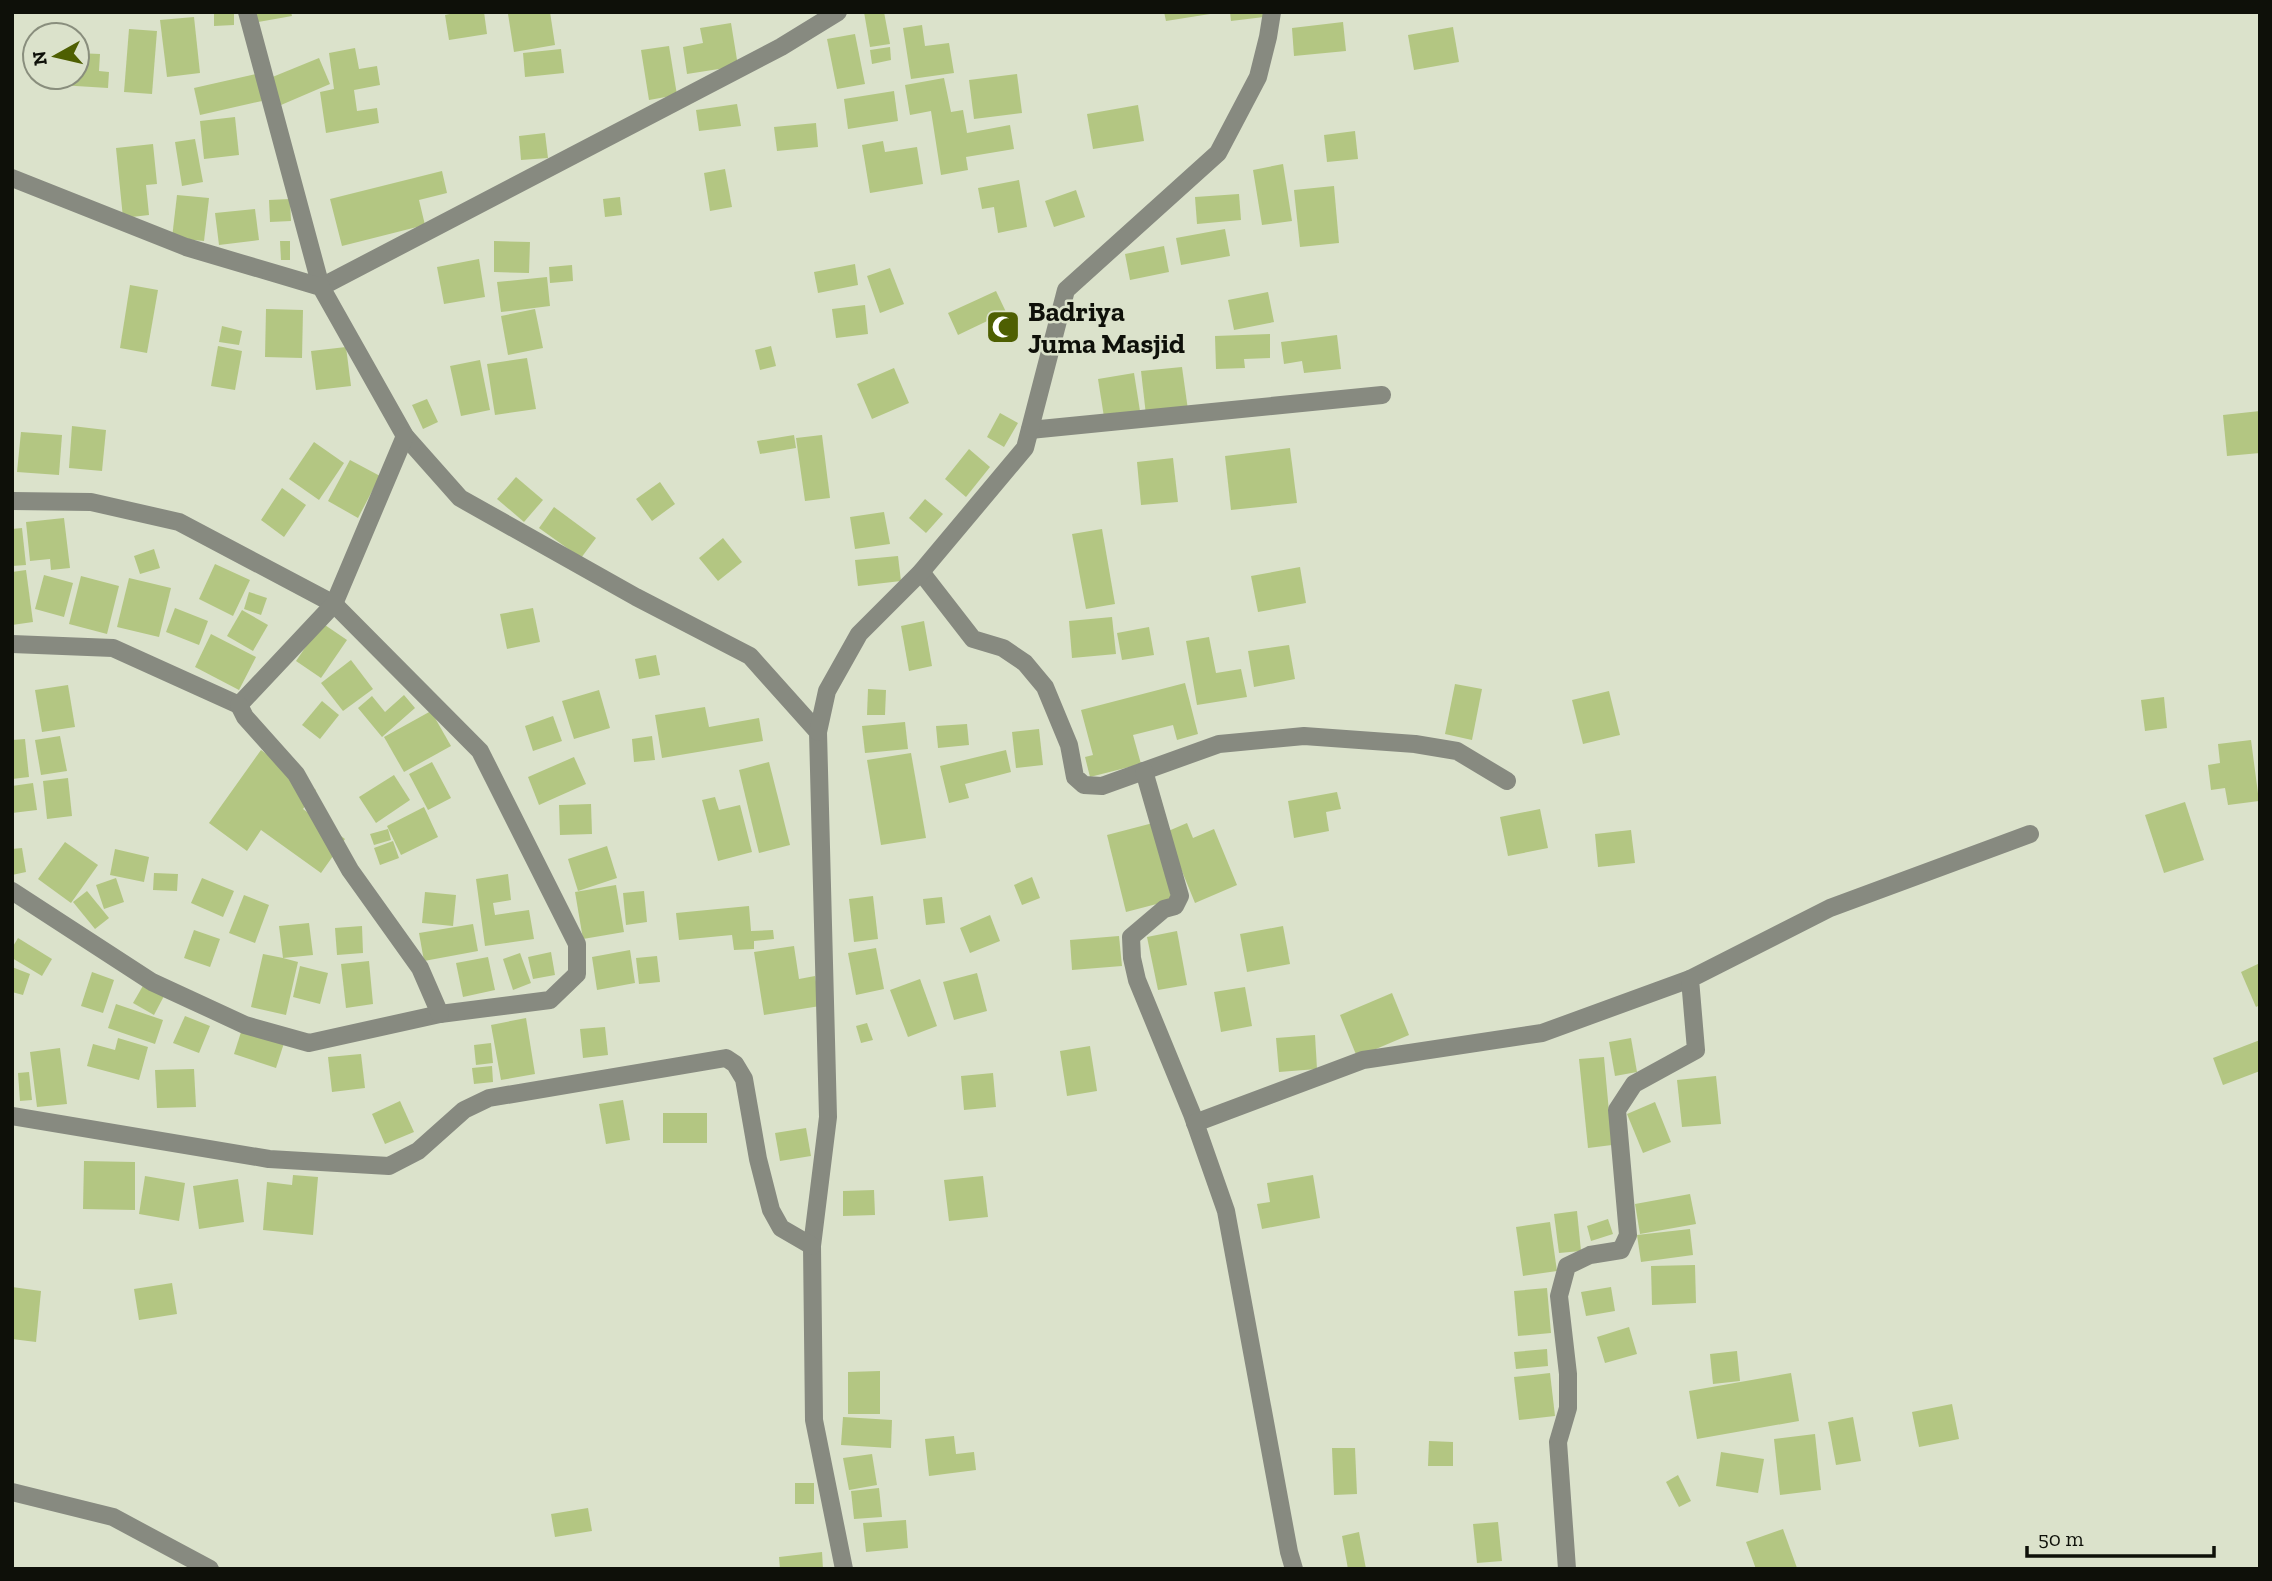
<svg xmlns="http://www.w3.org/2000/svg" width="2272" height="1581" font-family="'Zilla Slab',serif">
<rect width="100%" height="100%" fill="#dbe2cb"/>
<g fill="#b3c682">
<path d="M214,12h20v13l-20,1z"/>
<path d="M250,12h41l1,4 -40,7z"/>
<path d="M459,12h25l3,22 -38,6 -4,-25z"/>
<path d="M521,12h29l5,33 -41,7 -6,-38z"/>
<path d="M864,12h20l6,32 -20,3z"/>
<path d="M1164,12h46v2l-44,7z"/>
<path d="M1230,12h33l1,5 -33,4z"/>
<path d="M194,17l6,56 -33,4 -7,-57z"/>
<path d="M1343,22l3,29 -52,5 -2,-28z"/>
<path d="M731,23l7,43 -51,8 -4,-27 20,-4 -3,-15z"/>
<path d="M922,25l3,21 24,-3 5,30 -43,6 -8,-51z"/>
<path d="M1453,27l6,35 -45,8 -6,-35z"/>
<path d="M129,29l28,2 -5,63 -28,-2z"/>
<path d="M855,34l10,50 -28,5 -10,-50z"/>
<path d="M669,46l8,49 -28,5 -8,-50z"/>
<path d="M890,47l1,13 -19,4 -2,-14z"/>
<path d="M355,48l4,21 18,-3 3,19 -26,5 3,21 20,-3 2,15 -53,10 -6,-41 14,-3 -5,-36z"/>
<path d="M561,49l3,24 -39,4 -2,-24z"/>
<path d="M77,53l23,1 -1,17 10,1 -1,16 -48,-3v-8h17z"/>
<path d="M319,58l11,26 -49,21 -11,-27z"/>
<path d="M256,74l6,27 -62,14 -6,-27z"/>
<path d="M1017,74l5,39 -48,6 -5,-39z"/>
<path d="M944,78l7,34 12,-2 4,23 43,-8 4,24 -48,8 2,13 -27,5 -10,-64 -21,4 -5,-30z"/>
<path d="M894,91l4,30 -50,8 -4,-30z"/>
<path d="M737,104l4,22 -42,5 -3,-21z"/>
<path d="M1138,105l6,36 -51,8 -6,-35z"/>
<path d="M235,117l4,38 -35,4 -4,-38z"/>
<path d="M816,123l2,24 -41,4 -3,-24z"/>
<path d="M1355,131l3,28 -31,3 -3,-27z"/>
<path d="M545,133l3,25 -27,2 -2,-24z"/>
<path d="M195,139l8,43 -21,4 -7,-44z"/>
<path d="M883,141l2,11 32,-5 6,37 -53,9 -8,-48z"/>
<path d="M153,144l4,40 -11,1 3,30 -26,3 -7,-70z"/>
<path d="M1283,164l9,57 -30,4 -9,-55z"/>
<path d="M725,169l7,38 -22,4 -6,-38z"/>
<path d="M442,171l5,22 -28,7 6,25 -83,21 -12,-47z"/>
<path d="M1019,180l8,47 -29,6 -4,-26 -12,2 -4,-21z"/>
<path d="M1334,186l5,57 -39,4 -6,-57z"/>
<path d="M1076,190l9,27 -31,10 -9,-26z"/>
<path d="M1239,194l2,26 -44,4 -2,-27z"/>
<path d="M177,195l32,3 -5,43 -32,-3z"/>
<path d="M620,197l2,18 -17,2 -2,-18z"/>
<path d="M290,199l1,22 -21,1 -1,-22z"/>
<path d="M255,209l4,31 -40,5 -4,-32z"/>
<path d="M1225,229l5,27 -49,9 -5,-27z"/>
<path d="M280,241h10v19h-9z"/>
<path d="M494,241l36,1 -1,31 -35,-1z"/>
<path d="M1164,246l5,26 -39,8 -5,-26z"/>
<path d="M479,259l6,38 -41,7 -7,-37z"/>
<path d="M855,264l3,21 -40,8 -4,-21z"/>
<path d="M572,265l1,16 -23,2 -1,-16z"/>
<path d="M890,268l14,36 -24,9 -13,-37z"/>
<path d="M547,277l3,29 -49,6 -4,-30z"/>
<path d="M130,285l28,5 -11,63 -27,-5z"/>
<path d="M996,291l10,21 -48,23 -10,-22z"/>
<path d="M1268,292l6,30 -40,8 -6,-30z"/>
<path d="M865,305l3,29 -32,4 -4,-29z"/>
<path d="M266,309l37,1 -1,48 -37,-1z"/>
<path d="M535,309l8,39 -35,7 -7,-39z"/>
<path d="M222,326l20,5 -3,14 -20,-3z"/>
<path d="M1270,334v24l-26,1 1,9 -29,1 -1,-33z"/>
<path d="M1337,335l4,34 -37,4 -2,-12 -18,3 -3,-22z"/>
<path d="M218,346l24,5 -7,39 -24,-4z"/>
<path d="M771,346l5,20 -16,4 -5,-20z"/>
<path d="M346,347l5,39 -35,4 -5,-39z"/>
<path d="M527,358l9,51 -41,6 -8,-51z"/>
<path d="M480,360l10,50 -29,6 -11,-50z"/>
<path d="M1182,367l6,43 -42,5 -5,-44z"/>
<path d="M894,368l15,35 -37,16 -15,-35z"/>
<path d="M1134,373l6,38 -36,6 -6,-38z"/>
<path d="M427,399l11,23 -15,7 -11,-24z"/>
<path d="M2260,411v42l-33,3 -4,-41z"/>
<path d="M1000,413l18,10 -14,24 -17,-10z"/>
<path d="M72,426l34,4 -4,41 -33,-3z"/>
<path d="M21,432l41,3 -3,40 -42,-3z"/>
<path d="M794,435l2,13 -36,6 -3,-13z"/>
<path d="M822,435l8,63 -25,3 -9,-63z"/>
<path d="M314,442l30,21 -25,37 -30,-21z"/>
<path d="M1290,448l7,55 -66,7 -6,-54z"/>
<path d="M969,449l21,18 -24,30 -21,-18z"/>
<path d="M1173,458l5,44 -37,3 -4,-43z"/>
<path d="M350,460l30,16 -22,42 -30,-17z"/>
<path d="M516,477l27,23 -19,22 -27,-23z"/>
<path d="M660,482l15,22 -23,17 -16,-22z"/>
<path d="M282,488l24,17 -22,32 -23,-17z"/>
<path d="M925,499l18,15 -17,19 -17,-15z"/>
<path d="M554,507l42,31 -15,20 -42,-30z"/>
<path d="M884,512l6,32 -35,5 -5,-32z"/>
<path d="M64,518l6,50 -19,2 -1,-11 -20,2 -4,-39z"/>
<path d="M22,528l4,37 -14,1v-37z"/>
<path d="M1102,529l13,75 -29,5 -14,-75z"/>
<path d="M723,538l19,24 -24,19 -19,-23z"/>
<path d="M154,549l6,19 -20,6 -6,-18z"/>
<path d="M898,556l3,25 -43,5 -3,-26z"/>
<path d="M215,564l35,16 -17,36 -34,-17z"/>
<path d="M1300,567l6,36 -48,9 -7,-36z"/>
<path d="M26,570l7,52 -21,3v-53z"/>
<path d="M44,575l29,8 -9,34 -29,-8z"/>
<path d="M81,576l38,10 -12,48 -38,-10z"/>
<path d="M129,578l42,10 -12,49 -42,-10z"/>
<path d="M249,592l18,6 -6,17 -17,-6z"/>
<path d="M175,608l33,13 -9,24 -33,-13z"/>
<path d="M533,608l7,34 -33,7 -7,-35z"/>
<path d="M242,610l26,15 -15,26 -26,-15z"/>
<path d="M1112,617l4,37 -44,4 -3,-37z"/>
<path d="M924,621l8,45 -23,5 -8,-45z"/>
<path d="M322,623l25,17 -26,38 -25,-17z"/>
<path d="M1149,627l5,28 -32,5 -5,-27z"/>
<path d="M211,634l45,23 -17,33 -44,-23z"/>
<path d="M1209,637l7,36 25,-4 6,28 -50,8 -11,-64z"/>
<path d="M1289,645l6,34 -41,8 -6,-36z"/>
<path d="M656,655l4,20 -21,4 -4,-20z"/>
<path d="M351,660l22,29 -30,22 -22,-28z"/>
<path d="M1185,683l13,51 -21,6 -4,-15 -40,10 8,29 -51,13 -5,-20 8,-2 -12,-45z"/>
<path d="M1455,684l27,5 -10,51 -27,-6z"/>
<path d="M68,685l7,42 -33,5 -7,-42z"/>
<path d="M868,689l18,1 -1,25h-18z"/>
<path d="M599,690l11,38 -36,11 -12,-38z"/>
<path d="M1609,691l11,44 -37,9 -11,-44z"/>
<path d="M404,695l11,13 -33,29 -24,-29 14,-12 13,16z"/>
<path d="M2164,697l3,31 -22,3 -4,-31z"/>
<path d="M322,701l17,14 -19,24 -18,-14z"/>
<path d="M705,707l4,20 50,-9 4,23 -101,17 -7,-43z"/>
<path d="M431,711l20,35 -47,26 -20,-35z"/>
<path d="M553,716l9,25 -29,10 -8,-25z"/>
<path d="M905,722l3,27 -43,4 -3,-27z"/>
<path d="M967,724l2,21 -31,3 -2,-22z"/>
<path d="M1039,729l4,36 -27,3 -4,-36z"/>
<path d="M60,736l7,35 -26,4 -6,-35z"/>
<path d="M652,736l3,24 -21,2 -2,-23z"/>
<path d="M25,739l4,38 -17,2v-39z"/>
<path d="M2251,740l8,61 -31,4 -3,-17 -14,2 -3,-25 12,-2 -2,-19z"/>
<path d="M261,750l55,40 -13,19 42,30 -24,34 -60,-43 -14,21 -38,-28z"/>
<path d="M1006,750l5,22 -46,12 4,14 -20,5 -9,-37z"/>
<path d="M911,753l15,85 -45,7 -14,-85z"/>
<path d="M574,757l12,27 -47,21 -11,-28z"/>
<path d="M432,762l19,36 -23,12 -19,-36z"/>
<path d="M769,762l21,83 -31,8 -20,-83z"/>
<path d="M394,775l16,25 -34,23 -17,-26z"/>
<path d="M68,778l4,38 -25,3 -4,-38z"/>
<path d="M33,783l4,27 -25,3v-27z"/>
<path d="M1337,792l4,17 -15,3 3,19 -35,7 -6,-37z"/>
<path d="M715,797l4,13 21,-5 12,47 -34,9 -16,-61z"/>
<path d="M2185,802l19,58 -40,13 -19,-58z"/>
<path d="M591,804l1,30 -32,1 -1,-30z"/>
<path d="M424,807l14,30 -37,18 -14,-29z"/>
<path d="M1540,809l8,39 -40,8 -8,-39z"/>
<path d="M1153,823l19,77 -46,12 -19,-77z"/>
<path d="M1187,823l6,15 21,-9 23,56 -42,18 -29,-71z"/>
<path d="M388,829l3,11 -17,5 -4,-11z"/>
<path d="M1631,830l4,33 -37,4 -3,-33z"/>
<path d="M393,841l6,17 -19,7 -6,-17z"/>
<path d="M65,842l33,23 -27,38 -33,-24z"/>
<path d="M607,846l10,32 -39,13 -10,-32z"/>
<path d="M22,848l4,24 -14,3v-26z"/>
<path d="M115,849l34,8 -5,25 -34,-7z"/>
<path d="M154,873l24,1 -1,17 -24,-1z"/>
<path d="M508,874l3,26 -18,3 2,12 34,-5 5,29 -49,7 -9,-67z"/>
<path d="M1032,877l8,21 -18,7 -8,-20z"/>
<path d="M116,878l8,24 -20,7 -8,-24z"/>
<path d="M202,878l32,13 -11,26 -32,-14z"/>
<path d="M616,885l8,47 -41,7 -8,-47z"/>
<path d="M87,891l22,27 -14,11 -22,-27z"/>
<path d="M644,891l3,31 -21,3 -3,-32z"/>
<path d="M425,892l31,3 -3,31 -31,-3z"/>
<path d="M244,895l25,10 -14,38 -26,-10z"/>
<path d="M873,896l5,43 -24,3 -5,-43z"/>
<path d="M942,897l3,26 -19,2 -3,-26z"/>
<path d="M749,906l2,25 22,-1 1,9 -20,2v8l-20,1 -2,-15 -53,5 -3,-27z"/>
<path d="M990,915l10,26 -30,12 -10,-25z"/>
<path d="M309,923l4,32 -30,3 15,4 -12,53 -35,-8 12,-53 20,4 -4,-32z"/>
<path d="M473,924l5,27 -54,10 -5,-28z"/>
<path d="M362,926l1,27 -26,2 -2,-27z"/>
<path d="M1283,926l7,38 -43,8 -7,-38z"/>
<path d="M194,930l26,9 -10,28 -26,-9z"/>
<path d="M1177,931l10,54 -29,5 -11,-53z"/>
<path d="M1119,936l3,30 -50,4 -2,-30z"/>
<path d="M18,938l34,21 -10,17 -30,-18v-10z"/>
<path d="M794,946l5,33 16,-3 5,30 -56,9 -10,-63z"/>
<path d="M876,948l8,41 -28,6 -8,-42z"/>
<path d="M630,950l5,33 -38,7 -5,-33z"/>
<path d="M551,952l4,23 -22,4 -5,-22z"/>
<path d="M520,953l11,30 -18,7 -10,-31z"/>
<path d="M657,956l3,26 -21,2 -3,-26z"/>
<path d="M488,957l7,33 -32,7 -7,-34z"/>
<path d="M369,961l4,43 -27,4 -5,-44z"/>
<path d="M2260,963v42l-4,2 -15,-35z"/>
<path d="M300,966l28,7 -8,31 -27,-7z"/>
<path d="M12,967l18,7 -7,21 -11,-3z"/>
<path d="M92,972l22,8 -11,33 -22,-7z"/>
<path d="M977,973l10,38 -33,9 -11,-38z"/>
<path d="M920,979l17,47 -29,11 -18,-47z"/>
<path d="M144,984l20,12 -10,19 -21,-12z"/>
<path d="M1245,987l7,39 -31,6 -7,-40z"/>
<path d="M1392,993l17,42 -52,22 -17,-42z"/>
<path d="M116,1004l47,16 -8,24 -47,-16z"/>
<path d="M185,1016l25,10 -11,27 -26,-10z"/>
<path d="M526,1018l9,56 -34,6 -10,-55z"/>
<path d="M867,1023l6,17 -12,3 -5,-17z"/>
<path d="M605,1027l3,28 -25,3 -3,-29z"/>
<path d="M242,1029l42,14 -8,25 -42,-14z"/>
<path d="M1315,1035l2,34 -38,3 -3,-34z"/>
<path d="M118,1038l30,9 -9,33 -52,-14 6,-22 22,6z"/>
<path d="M1631,1038l6,34 -22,4 -6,-34z"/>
<path d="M2260,1040v31l-37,14 -10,-27z"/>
<path d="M491,1043l2,20 -17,2 -2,-20z"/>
<path d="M1090,1046l7,45 -30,5 -7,-45z"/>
<path d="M60,1048l7,56 -30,3 -7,-55z"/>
<path d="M361,1054l4,34 -33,4 -4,-35z"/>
<path d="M1604,1057l8,88 -24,3 -9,-89z"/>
<path d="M492,1066l1,16 -19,2 -2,-16z"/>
<path d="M194,1069l2,38 -39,1 -2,-38z"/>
<path d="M29,1072l3,28 -12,1 -2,-28z"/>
<path d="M993,1073l3,34 -32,3 -3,-34z"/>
<path d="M1716,1076l5,48 -39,3 -5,-47z"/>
<path d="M623,1100l7,40 -24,4 -7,-40z"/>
<path d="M400,1101l14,31 -29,12 -13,-30z"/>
<path d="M1655,1102l16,40 -28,11 -16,-39z"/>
<rect x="663" y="1113" width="44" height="30"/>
<path d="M806,1128l5,28 -31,5 -5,-28z"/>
<path d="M84,1161l51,1v48l-52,-1z"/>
<path d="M293,1175l25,2 -5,58 -50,-5 4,-48 25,3z"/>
<path d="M1313,1175l7,43 -58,11 -5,-25 13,-2 -3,-19z"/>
<path d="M145,1176l40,7 -6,38 -40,-7z"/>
<path d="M983,1176l5,41 -39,4 -5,-41z"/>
<path d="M238,1179l6,43 -45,7 -6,-43z"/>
<path d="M874,1190l1,25 -32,1v-25z"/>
<path d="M1690,1194l6,30 -56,10 -5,-30z"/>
<path d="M1577,1211l4,40 -22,2 -5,-39z"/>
<path d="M1608,1219l5,15 -22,7 -4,-15z"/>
<path d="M1550,1222l7,49 -34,5 -7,-49z"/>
<path d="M1690,1229l3,26 -52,7 -4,-27z"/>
<path d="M1695,1265l1,38 -44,2 -1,-39z"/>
<path d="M172,1283l5,31 -38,6 -5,-31z"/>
<path d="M12,1287l29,4 -5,51 -24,-3z"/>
<path d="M1611,1287l4,24 -29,5 -5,-24z"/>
<path d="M1547,1288l4,45 -33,3 -4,-45z"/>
<path d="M1629,1327l8,27 -32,9 -8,-26z"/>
<path d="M1547,1349l1,17 -32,3 -2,-17z"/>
<path d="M1737,1351l3,30 -27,3 -3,-30z"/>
<path d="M880,1371v43h-32v-42z"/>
<path d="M1550,1373l5,43 -36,4 -5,-43z"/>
<path d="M1791,1373l8,48 -102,18 -8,-48z"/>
<path d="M1952,1404l7,35 -40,8 -7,-35z"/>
<path d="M843,1417l49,3 -1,28 -50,-3z"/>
<path d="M1853,1417l8,44 -25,4 -8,-43z"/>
<path d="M1815,1434l6,56 -41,5 -6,-56z"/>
<path d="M954,1436l2,18 18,-2 2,18 -47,6 -4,-37z"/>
<path d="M1429,1441l24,1v24h-25z"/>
<path d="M1332,1448h23l2,46 -23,1z"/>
<path d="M1721,1452l43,7 -6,34 -42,-7z"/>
<path d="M872,1454l5,31 -28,5 -6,-32z"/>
<path d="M1678,1475l13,26 -12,6 -13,-25z"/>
<rect x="795" y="1483" width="19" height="21"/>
<path d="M879,1488l3,29 -28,2 -3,-28z"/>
<path d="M588,1508l4,23 -37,6 -4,-23z"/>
<path d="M906,1520l2,28 -42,4 -3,-29z"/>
<path d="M1498,1522l4,39 -25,2 -4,-39z"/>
<path d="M1783,1529l14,39 -41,1 -10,-27z"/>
<path d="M1359,1532l7,37h-18l-6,-33z"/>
<path d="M822,1552l1,17h-43l-1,-12z"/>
</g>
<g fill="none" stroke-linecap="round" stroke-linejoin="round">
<g stroke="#878a80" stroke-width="18">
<path d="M247,12l74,275 460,-240 57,-35"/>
<path d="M12,178l174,69 135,40 84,149 55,62 176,99 114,59 68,76 10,385 -16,129 2,174 30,149"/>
<path d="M1030,430l352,-35"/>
<path d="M12,501l79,1 88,20 155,82 146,147 97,193v30l-27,26 -110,14 -131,29 -64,-18 -93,-43 -140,-91"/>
<path d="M921,572l52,67 30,9 22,15 20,24 24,58 6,32 9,8 18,1 117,-42 85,-8 111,8 42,7 50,30"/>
<path d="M12,644l101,4 126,57 95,-101 71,-168"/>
<path d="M239,705l6,12 51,57 54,96 70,98 20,46"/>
<path d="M818,732l9,-41 32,-57 62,-62 104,-124 41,-158 152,-137 40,-76 10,-40 4,-25"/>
<path d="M1144,771l36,125 -5,10 -11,3 -33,28 1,21 5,22 55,134 34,97 63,341 5,17"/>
<path d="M12,1116l257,43 120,7 29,-15 46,-41 25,-12 237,-40 9,6 9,15 14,80 13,51 10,18 31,18"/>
<path d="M1195,1123l168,-63 179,-27 148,-54"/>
<path d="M12,1492l101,25 97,52"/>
<path d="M1567,1569l-9,-127 10,-34v-34l-9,-78 8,-30 23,-11 31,-5 7,-15 -11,-125 17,-26 62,-34 -6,-71 140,-71 200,-74"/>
</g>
</g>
<defs>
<g id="mosque-square" transform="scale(1.75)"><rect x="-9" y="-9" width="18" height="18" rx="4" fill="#4e5f02" stroke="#dbe2cb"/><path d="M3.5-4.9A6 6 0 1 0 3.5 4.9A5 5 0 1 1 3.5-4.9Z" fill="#fff"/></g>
</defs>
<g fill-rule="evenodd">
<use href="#mosque-square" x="1003" y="327"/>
</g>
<g text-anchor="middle" stroke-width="5" stroke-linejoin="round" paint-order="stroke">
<g font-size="28" font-weight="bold" fill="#0e1009" stroke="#dbe2cb" text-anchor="start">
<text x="1028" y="321">Badriya<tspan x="1028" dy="32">Juma Masjid</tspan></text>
</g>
</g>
<rect width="2272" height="1581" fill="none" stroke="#0e1009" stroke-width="28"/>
<g transform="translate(56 56) rotate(262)"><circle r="33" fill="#dbe2cb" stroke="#898e7d" stroke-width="2"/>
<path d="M0-5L12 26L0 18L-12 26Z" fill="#4e5f02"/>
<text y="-10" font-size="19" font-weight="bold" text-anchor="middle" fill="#0e1009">N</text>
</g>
<path d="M2027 1546v10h187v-10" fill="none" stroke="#0e1009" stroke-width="3.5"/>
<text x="2038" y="1546" font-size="21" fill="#0e1009" stroke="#dbe2cb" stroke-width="5" paint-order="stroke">50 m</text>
</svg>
